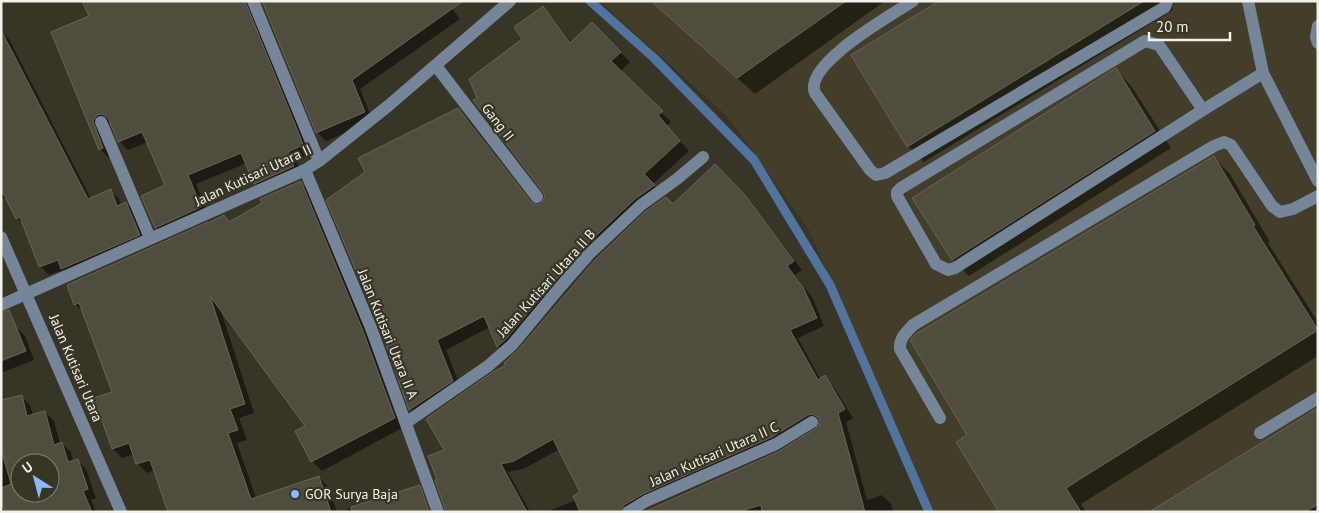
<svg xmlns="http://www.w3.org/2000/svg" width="1319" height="513" font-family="'PT Sans',sans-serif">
<rect width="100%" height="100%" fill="#383426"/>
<path fill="#433e29" d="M599,1h719v511h-386l-124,-284 -81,-112z"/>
<g fill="#0007" fill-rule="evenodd">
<path d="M83,1h370l-4,3 11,15 -100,70 13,32 -47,20 -9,-9 -54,-130 -8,2 56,150 -15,7 6,14 -38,17 -9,-9 -8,-20 -51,21 13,32 -45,20 -8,-9 11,-41 -19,-44 -20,8 -9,-9 -8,-19 -5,1 5,34 -2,1 -9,-9 -48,-116 39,-16z"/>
<path d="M651,1h234l-130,93z"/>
<path d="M941,1h227l5,9 -249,152 -16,-16z"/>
<path d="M543,8l9,9 19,26 21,-19 38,38 -10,10 51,50 -5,4 23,25 -36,33 10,11 -18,14 -52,49 -85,98 -10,-10 -8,-19 -44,23 16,41 -42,28 -9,-10 -31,-84 78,-216 10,10 66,87 8,-1 4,-5 -1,-8 -66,-93 45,-60z"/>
<path d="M1,31l8,8 82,160 19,-9 9,9 2,6 5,-2 9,9 13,32 -77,34 -8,-8 -14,5 -9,-9 -16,-41 -7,-7 -10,-21 -6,3z"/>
<path d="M1116,70l16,17 39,61 -202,128 -16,-16 -39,-62z"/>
<path d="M1213,157l17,17 40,68 -2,1 50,79v34l-237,148 5,8h-85l-33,-77z"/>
<path d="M724,175l29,31 49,64 -7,5 17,22 12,29 -26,12 22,41 4,-2 9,9 20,32 -7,4 21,78 15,-5 9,9 2,8h-247l134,-60 38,-22 3,-7h-4l-182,89h-89l30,-12 6,-8 -22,-43 -37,20 -15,3 22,40h-73l-11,-61 61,-85 166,-160z"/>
<path d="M300,182l10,10 63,150 31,85 -82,44 -10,-10 -5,-34 -87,-119 34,105 -15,5 8,22 -10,3 19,55 63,-21 9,10 9,25h-138l-44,-42 -8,3 -9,-9 -4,-10 -12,4 -9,-9v-56l-30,-81 -8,-8 149,-88 6,7z"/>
<path d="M16,327l9,9 9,24 -33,13v-40z"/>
<path d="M21,396l9,9 3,10 12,-3 9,9 6,23 2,-1 9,9 2,10 4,-2 9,9 10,29 -5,2 5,12h-95v-110zM20,463h30v30h-30z"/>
<path d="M1318,409v103h-167l112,-70z"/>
<path d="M411,489l13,23h-85z"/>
</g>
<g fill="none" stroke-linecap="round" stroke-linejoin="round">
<path stroke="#50749f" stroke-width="9" d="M590,1l64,57 100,102 76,125 99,227"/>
</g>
<g fill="#504c3e" stroke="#696556" fill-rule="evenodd">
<path d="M82,1h163l56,138 2,6 -15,7 6,14 -40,18 -13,-31 -53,22 13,32 -46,21 -14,-32 24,-11 -23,-53 -24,10 -10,-24 -6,-4 -5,1 -4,6 10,27 -4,2 -48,-118 38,-16z"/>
<path d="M262,1h201l-111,79 13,32 -49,21z"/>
<path d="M651,1h195l-109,77z"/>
<path d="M939,1h205l-237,146 -56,-92z"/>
<path d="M543,6l27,37 22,-21 29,30 -10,9 52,50 -5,4 22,26 -36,33 11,11 -20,14 -52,49 -77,91 -9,8 -13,-31 -47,24 16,41 -44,29 -30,-85 -53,-125 39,-28 -7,-14 100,-50 73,94 7,3 4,-2 3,-7 -2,-4 -70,-92 4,-2 -8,-19 53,-40 -8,-12z"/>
<path d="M1,30l87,169 23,-10 6,17 9,-4 14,33 -79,34 -3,-9 -19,7 -19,-50 -4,2 -15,-30z"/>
<path d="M1116,68l39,63 -203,129 -40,-62z"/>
<path d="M1214,156l41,69 -2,1 65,104 -252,158 15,24h-82l-43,-70 11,-7 -57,-95 6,-6z"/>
<path d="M715,164l30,31 49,66 -7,5 16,21 14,31 -27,12 28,50 7,-5 20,34 -7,4 27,99h-103l-1,-7 -24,7h-93l136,-61 39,-25v-8l-7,-4 -4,1 -36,22 -129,57 -19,11 -4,7h-40l-7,-16 7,-4 -27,-53 -39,22 -13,3 26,48h-81l-11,-32h2l-9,-24 16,-6 -18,-31 67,-47 13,-7 -2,-2 14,-13 77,-90 51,-49 20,-14 7,7z"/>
<path d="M301,181l62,150 32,87 -84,44 -16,-31 10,-5 -95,-130 35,108 -15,5 8,21 -10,3 23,66 68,-23 12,36h-163l-18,-52 -14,4 -7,-21 -17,6 -18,-51 18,-6 -33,-89 -5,2 -7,-20 141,-63v1l16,-8 5,7 33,-19 -2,-4z"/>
<path d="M9,310l17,41 -25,10v-48z"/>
<path d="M22,395l5,21 18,-5 9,34 8,-3 6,20 10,-3 10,30 -5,2 9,21h-87l-4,-11v-13l10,-4 -10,-35v-49zM20,463h30v30h-30z"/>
<path d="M1318,408v96l-13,8h-156z"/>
<path d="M420,485l9,27h-77l-1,-5z"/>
</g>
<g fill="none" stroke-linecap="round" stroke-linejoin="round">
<g stroke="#76869a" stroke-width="12">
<path d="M253,1l66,160"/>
<path d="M913,1c-21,14 -110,63 -98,92l55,77 6,5 9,-2 280,-166 2,-6"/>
<path d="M1248,1l15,72 55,108"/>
<path d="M1318,26l-2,11 2,6"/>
<path d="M436,66l101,131"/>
<path d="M1203,110l-44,-65 -14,-4 -244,147 -4,4v4l39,68 12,6 7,-2 248,-158 60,-37"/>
<path d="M101,122l49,116"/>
<path d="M305,170l66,158 67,184"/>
<path d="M1,237l120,275"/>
<path d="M1,305l304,-135 14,-9 69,-55 122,-105"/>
<path d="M940,418l-40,-69c-1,-11 6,-16 13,-24l301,-179 10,-4 7,3 41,61 8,6 13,-3 25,-13"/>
<path d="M407,422l81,-56 24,-21 49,-59 28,-32 52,-49 36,-26 26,-22"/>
<path d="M1260,433l58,-35"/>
<path d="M628,512l18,-11 130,-57 36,-22"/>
</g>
</g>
<circle fill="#86bbfb" stroke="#383426" stroke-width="2" cx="295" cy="494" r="5"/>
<g text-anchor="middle" stroke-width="4.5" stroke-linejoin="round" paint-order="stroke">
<g font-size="14" fill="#f3f1e9" stroke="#383426">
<text transform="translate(498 122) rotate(52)" y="5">Gang II</text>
<text transform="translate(253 175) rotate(-25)" y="5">Jalan Kutisari Utara II</text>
<text transform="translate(546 283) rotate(-48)" y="5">Jalan Kutisari Utara II B</text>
<text transform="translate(388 334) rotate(68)" y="5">Jalan Kutisari Utara II A</text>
<text transform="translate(76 368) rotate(67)" y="5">Jalan Kutisari Utara</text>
<text transform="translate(714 454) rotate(-24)" y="5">Jalan Kutisari Utara II C</text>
</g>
<g font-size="14" fill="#f3f1e9" stroke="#383426" text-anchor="start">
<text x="305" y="499">GOR Surya Baja</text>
</g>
</g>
<rect width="1319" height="513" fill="none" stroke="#f3f1e9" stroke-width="5"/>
<g transform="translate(35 478) rotate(324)"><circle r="24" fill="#383426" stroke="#838074"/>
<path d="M0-4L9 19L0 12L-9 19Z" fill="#86bbfb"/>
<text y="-8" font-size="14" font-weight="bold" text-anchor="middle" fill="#f3f1e9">U</text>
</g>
<path d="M1149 32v8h81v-8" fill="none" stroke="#f3f1e9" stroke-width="2.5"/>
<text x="1156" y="32" font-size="15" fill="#f3f1e9" stroke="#383426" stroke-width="4" paint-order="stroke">20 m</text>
</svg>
